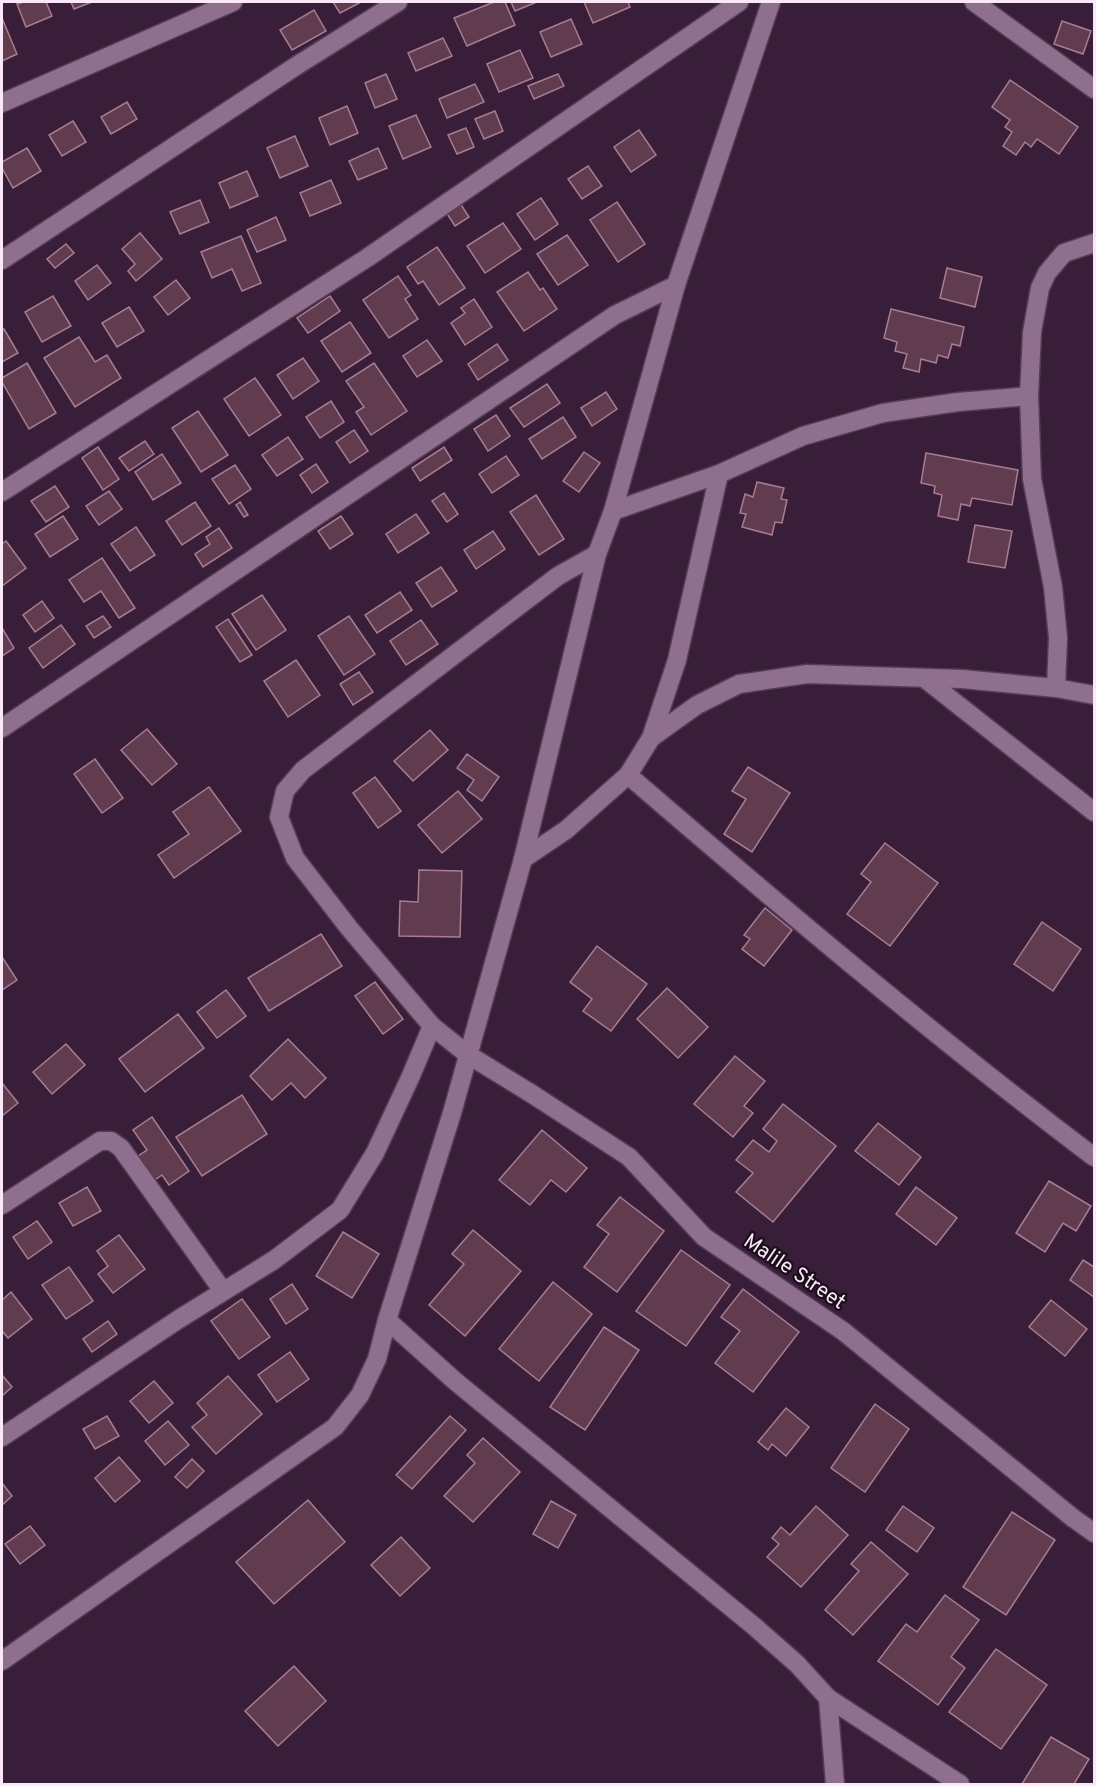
<svg xmlns="http://www.w3.org/2000/svg" width="1096" height="1786" font-family="Overpass,sans-serif">
<rect width="100%" height="100%" fill="#391e39"/>
<g fill="#613c4f" stroke="#a87d92" stroke-width="1.5">
<path d="M23,2h23l6,14 -26,11 -9,-23z"/>
<path d="M71,2h21l-18,7z"/>
<path d="M333,2h28l-21,11z"/>
<path d="M494,2h11l10,23 -48,21 -13,-28z"/>
<path d="M511,2h26l-22,9z"/>
<path d="M584,2h44l2,5 -37,16z"/>
<path d="M314,10l12,21 -34,19 -12,-20z"/>
<path d="M2,18l15,36 -15,7z"/>
<path d="M571,19l11,25 -31,13 -11,-25z"/>
<path d="M1062,21l29,10 -8,23 -29,-10z"/>
<path d="M443,38l9,18 -36,15 -8,-18z"/>
<path d="M520,50l13,28 -34,14 -12,-28z"/>
<path d="M386,74l11,25 -22,9 -10,-25z"/>
<path d="M558,74l6,12 -30,13 -6,-13z"/>
<path d="M1010,80l68,47 -19,27 -22,-15 -6,8 -6,-5 -9,13 -13,-9 9,-14 -7,-5 5,-7 -18,-13z"/>
<path d="M475,84l9,18 -37,16 -8,-19z"/>
<path d="M127,102l10,17 -26,15 -10,-17z"/>
<path d="M347,106l11,27 -28,12 -11,-27z"/>
<path d="M495,111l8,20 -19,8 -9,-20z"/>
<path d="M416,115l15,32 -28,12 -14,-33z"/>
<path d="M73,121l13,21 -24,14 -13,-21z"/>
<path d="M466,128l8,19 -17,7 -9,-19z"/>
<path d="M639,130l17,25 -25,17 -17,-25z"/>
<path d="M295,136l13,30 -28,12 -13,-30z"/>
<path d="M27,148l14,23 -28,17 -11,-20v-6z"/>
<path d="M378,148l9,20 -29,12 -9,-19z"/>
<path d="M588,166l14,20 -20,13 -14,-20z"/>
<path d="M247,171l11,25 -28,12 -11,-25z"/>
<path d="M331,180l10,23 -31,13 -10,-23z"/>
<path d="M541,198l17,26 -23,16 -18,-26z"/>
<path d="M200,200l9,22 -29,12 -10,-22z"/>
<path d="M458,200l11,17 -14,9 -11,-17z"/>
<path d="M617,202l28,42 -27,18 -28,-42z"/>
<path d="M276,217l10,23 -29,12 -10,-22z"/>
<path d="M503,223l18,26 -36,24 -18,-27z"/>
<path d="M140,233l22,26 -26,22 -8,-10 7,-7 -13,-15z"/>
<path d="M567,235l21,30 -30,20 -21,-31z"/>
<path d="M241,236l20,47 -19,8 -10,-22 -20,9 -11,-26z"/>
<path d="M66,244l8,9 -19,15 -8,-9z"/>
<path d="M437,247l28,41 -26,17 -16,-24 -5,3 -11,-17z"/>
<path d="M97,265l14,18 -23,17 -13,-19z"/>
<path d="M947,268l35,9 -7,30 -35,-9z"/>
<path d="M528,272l12,18 3,-2 14,21 -33,22 -27,-39z"/>
<path d="M398,276l13,19 -6,4 13,20 -29,19 -26,-38z"/>
<path d="M176,280l14,18 -22,17 -14,-18z"/>
<path d="M53,296l18,30 -29,16 -17,-30z"/>
<path d="M330,296l10,15 -32,22 -11,-15z"/>
<path d="M474,299l18,28 -27,18 -14,-22 14,-10 -4,-5z"/>
<path d="M129,307l15,24 -27,16 -15,-24z"/>
<path d="M891,309l73,18 -4,19 -8,-2 -4,14 -10,-3 -2,8 -15,-4 -2,13 -16,-4 4,-14 -12,-3 2,-9 -13,-4z"/>
<path d="M350,322l21,31 -29,19 -21,-31z"/>
<path d="M4,329l14,24 -16,9v-32z"/>
<path d="M79,337l16,25 12,-7 14,23 -46,29 -31,-49z"/>
<path d="M427,340l15,21 -25,16 -14,-21z"/>
<path d="M497,344l11,16 -30,20 -10,-16z"/>
<path d="M303,358l16,23 -26,18 -16,-24z"/>
<path d="M27,363l29,50 -27,16 -27,-47v-4z"/>
<path d="M374,363l33,48 -36,24 -15,-23 8,-5 -18,-26z"/>
<path d="M255,378l26,37 -32,21 -25,-37z"/>
<path d="M547,384l13,19 -36,24 -14,-19z"/>
<path d="M606,392l11,17 -25,17 -11,-18z"/>
<path d="M331,401l13,21 -24,16 -14,-21z"/>
<path d="M198,411l30,44 -27,17 -29,-44z"/>
<path d="M496,415l14,21 -22,15 -14,-22z"/>
<path d="M563,417l13,20 -34,22 -13,-20z"/>
<path d="M354,430l14,21 -18,12 -14,-21z"/>
<path d="M288,437l15,22 -26,17 -15,-21z"/>
<path d="M145,441l9,13 -25,17 -10,-13z"/>
<path d="M98,447l21,32 -16,11 -21,-32z"/>
<path d="M444,447l8,13 -32,21 -8,-13z"/>
<path d="M584,452l16,11 -21,29 -16,-11z"/>
<path d="M926,453l92,17 -6,35 -40,-7 -2,8 -9,-2 -3,16 -20,-4 4,-21 -8,-2 1,-7 -14,-3z"/>
<path d="M162,454l19,29 -28,17 -18,-28z"/>
<path d="M506,456l13,19 -27,18 -13,-19z"/>
<path d="M316,464l12,18 -16,11 -12,-18z"/>
<path d="M235,465l16,24 -22,15 -17,-25z"/>
<path d="M757,482l27,6 -3,11 6,1 -5,23 -7,-1 -3,13 -30,-8 4,-13 -6,-1 5,-19 8,3z"/>
<path d="M55,486l14,21 -23,15 -15,-21z"/>
<path d="M109,491l13,18 -23,16 -13,-19z"/>
<path d="M444,493l14,21 -11,8 -15,-21z"/>
<path d="M536,495l28,44 -25,16 -29,-43z"/>
<path d="M195,502l16,24 -29,19 -16,-24z"/>
<path d="M240,502l8,13 -4,2 -8,-12z"/>
<path d="M416,514l13,19 -31,20 -12,-19z"/>
<path d="M63,516l15,23 -28,18 -15,-23z"/>
<path d="M341,516l12,18 -23,15 -12,-18z"/>
<path d="M975,525l37,6 -7,37 -37,-6z"/>
<path d="M136,527l19,28 -25,16 -19,-27z"/>
<path d="M219,528l13,20 -29,19 -8,-13 15,-10 -4,-7z"/>
<path d="M493,531l12,18 -29,20 -12,-19z"/>
<path d="M6,541l20,27 -24,18v-42z"/>
<path d="M102,558l33,50 -16,10 -18,-27 -17,11 -15,-22z"/>
<path d="M441,567l16,24 -25,16 -16,-24z"/>
<path d="M400,592l12,18 -35,23 -12,-18z"/>
<path d="M262,595l24,35 -30,20 -24,-36z"/>
<path d="M42,601l12,17 -19,14 -12,-17z"/>
<path d="M103,616l8,11 -17,11 -8,-12z"/>
<path d="M349,616l26,38 -31,21 -26,-39z"/>
<path d="M228,619l24,36 -12,7 -24,-35z"/>
<path d="M421,620l17,24 -32,21 -16,-24z"/>
<path d="M61,625l14,19 -32,24 -14,-20z"/>
<path d="M2,628l12,20 -12,8z"/>
<path d="M296,660l24,35 -32,22 -24,-36z"/>
<path d="M359,672l14,20 -20,13 -13,-21z"/>
<path d="M147,729l30,35 -25,21 -31,-35z"/>
<path d="M430,730l18,20 -35,31 -19,-20z"/>
<path d="M467,754l32,23 -17,24 -15,-11 7,-10 -17,-12z"/>
<path d="M95,759l28,39 -21,15 -28,-39z"/>
<path d="M748,767l42,26 -38,59 -28,-18 22,-35 -14,-8z"/>
<path d="M375,777l26,34 -23,17 -25,-35z"/>
<path d="M209,787l32,44 -67,47 -16,-23 31,-21 -16,-22z"/>
<path d="M458,791l24,28 -40,34 -24,-28z"/>
<path d="M885,843l53,40 -48,63 -43,-32 24,-32 -10,-8z"/>
<path d="M419,870l43,1 -2,66 -61,-1 1,-35 18,1z"/>
<path d="M765,908l27,22 -28,36 -22,-17 8,-10 -6,-4z"/>
<path d="M1042,922l39,27 -28,42 -39,-27z"/>
<path d="M321,934l21,32 -73,45 -21,-33z"/>
<path d="M597,946l50,38 -36,47 -28,-20 9,-12 -22,-17z"/>
<path d="M2,957l15,23 -15,10z"/>
<path d="M375,982l28,37 -20,15 -28,-38z"/>
<path d="M667,988l41,39 -30,31 -41,-39z"/>
<path d="M226,990l20,26 -29,22 -20,-26z"/>
<path d="M178,1014l26,34 -59,44 -26,-33z"/>
<path d="M288,1039l38,39 -21,20 -14,-15 -19,17 -22,-24z"/>
<path d="M66,1044l19,21 -33,29 -19,-22z"/>
<path d="M735,1056l30,25 -21,25 9,7 -20,24 -39,-33z"/>
<path d="M2,1083l16,20 -16,13z"/>
<path d="M242,1095l25,39 -65,42 -26,-39z"/>
<path d="M783,1104l53,42 -63,76 -37,-30 17,-19 -17,-13 17,-20 16,12 8,-11 -14,-12z"/>
<path d="M152,1117l37,54 -20,14 -7,-10 -10,7 -17,-24 12,-8 -14,-20z"/>
<path d="M878,1123l43,34 -22,28 -44,-34z"/>
<path d="M542,1130l45,38 -21,24 -15,-12 -21,25 -31,-25z"/>
<path d="M1049,1181l42,25 -15,25 -13,-8 -18,29 -29,-19z"/>
<path d="M87,1187l14,24 -28,15 -14,-23z"/>
<path d="M916,1187l41,31 -21,27 -40,-31z"/>
<path d="M620,1197l44,34 -47,61 -33,-25 25,-33 -12,-9z"/>
<path d="M37,1221l15,21 -24,17 -15,-22z"/>
<path d="M473,1230l48,41 -56,65 -36,-31 35,-41 -12,-10z"/>
<path d="M343,1232l36,22 -27,44 -36,-22z"/>
<path d="M119,1235l26,34 -32,24 -15,-19 10,-8 -11,-15z"/>
<path d="M681,1250l49,35 -44,61 -50,-35z"/>
<path d="M1083,1260l11,7v30l-24,-17z"/>
<path d="M69,1267l24,34 -27,18 -24,-34z"/>
<path d="M553,1282l39,32 -53,67 -40,-32z"/>
<path d="M292,1284l16,25 -22,15 -16,-25z"/>
<path d="M743,1289l56,43 -46,60 -38,-29 25,-32 -19,-14z"/>
<path d="M11,1292l21,27 -24,19 -6,-7v-31z"/>
<path d="M242,1299l28,38 -31,22 -28,-38z"/>
<path d="M1051,1300l36,29 -22,27 -36,-29z"/>
<path d="M108,1321l9,13 -25,18 -9,-13z"/>
<path d="M604,1327l35,23 -54,80 -35,-23z"/>
<path d="M290,1352l19,27 -32,23 -19,-27z"/>
<path d="M2,1375l10,12 -10,9z"/>
<path d="M228,1376l34,38 -46,40 -24,-27 15,-12 -10,-12z"/>
<path d="M154,1381l19,22 -24,20 -19,-22z"/>
<path d="M875,1404l34,25 -44,63 -34,-24z"/>
<path d="M786,1408l23,19 -23,29 -14,-12 -4,6 -10,-8z"/>
<path d="M107,1416l12,20 -24,13 -12,-20z"/>
<path d="M450,1416l16,14 -54,59 -16,-14z"/>
<path d="M168,1421l21,24 -24,20 -20,-24z"/>
<path d="M483,1438l37,34 -47,50 -29,-26 31,-33 -8,-8z"/>
<path d="M119,1457l21,24 -25,21 -20,-24z"/>
<path d="M192,1459l12,12 -17,17 -12,-11z"/>
<path d="M2,1483l10,13 -10,9z"/>
<path d="M308,1500l37,42 -71,62 -38,-42z"/>
<path d="M551,1501l25,14 -18,33 -25,-14z"/>
<path d="M816,1506l32,29 -47,52 -34,-30 12,-13 -7,-6 9,-11 9,8z"/>
<path d="M903,1506l31,22 -17,24 -31,-22z"/>
<path d="M1012,1512l43,28 -49,75 -43,-28z"/>
<path d="M30,1526l15,19 -25,19 -15,-20z"/>
<path d="M401,1537l29,31 -30,28 -29,-31z"/>
<path d="M871,1542l37,32 -55,61 -28,-25 34,-39 -8,-7z"/>
<path d="M945,1595l34,25 -28,37 14,11 -27,37 -60,-44 28,-37 11,8z"/>
<path d="M996,1649l51,36 -46,64 -52,-37z"/>
<path d="M294,1666l32,35 -48,45 -33,-35z"/>
<path d="M1051,1737l38,22 -15,25h-52z"/>
</g>
<g fill="none" stroke-linecap="round" stroke-linejoin="round">
<g stroke="#543d54" stroke-width="21">
<g id="street">
<path d="M974,2l120,87"/>
<path d="M2,103l231,-101"/>
<path d="M2,260l294,-194 102,-64"/>
<path d="M2,492l365,-234 372,-256"/>
<path d="M613,511l106,-37 84,-38 80,-23 75,-11 71,-6"/>
<path d="M597,554l-39,22 -255,194 -18,21 -6,26 16,41 54,70 83,98 35,28 65,40 97,63 75,80 139,94 230,187 21,15"/>
<path d="M924,678l170,134"/>
<path d="M1056,688l2,-50 -5,-51 -21,-108 -3,-83 3,-64 8,-44 7,-15 17,-20 30,-10"/>
<path d="M2,728l613,-413 61,-30"/>
<path d="M651,738l26,-78 42,-186"/>
<path d="M628,775c152,131 306,261 466,382"/>
<path d="M523,859l43,-29 62,-55 23,-37 46,-33 42,-21 68,-10 155,5 94,9 38,7"/>
<path d="M2,1205l98,-64h11l10,7 102,143"/>
<path d="M387,1320l68,61 300,246 42,37 31,34 7,86"/>
<path d="M2,1437l177,-118 95,-59 66,-50 35,-57 35,-75 22,-52"/>
<path d="M2,1661l333,-234 25,-32 17,-36 10,-39 65,-207 71,-254 74,-305 16,-43 63,-226 95,-283"/>
<path d="M828,1698l132,86"/>
</g>
</g>
<use href="#street" stroke="#8e6f8d" stroke-width="18"/>
</g>
<g text-anchor="middle" stroke-width="4.5" stroke-linejoin="round" paint-order="stroke">
<g font-size="21" fill="#fae8f9" stroke="#1a0e19">
<text transform="translate(795 1271) rotate(34)" y="7">Malile Street</text>
</g>
</g>
<rect width="1096" height="1786" fill="none" stroke="#fae8f9" stroke-width="6"/>
</svg>
